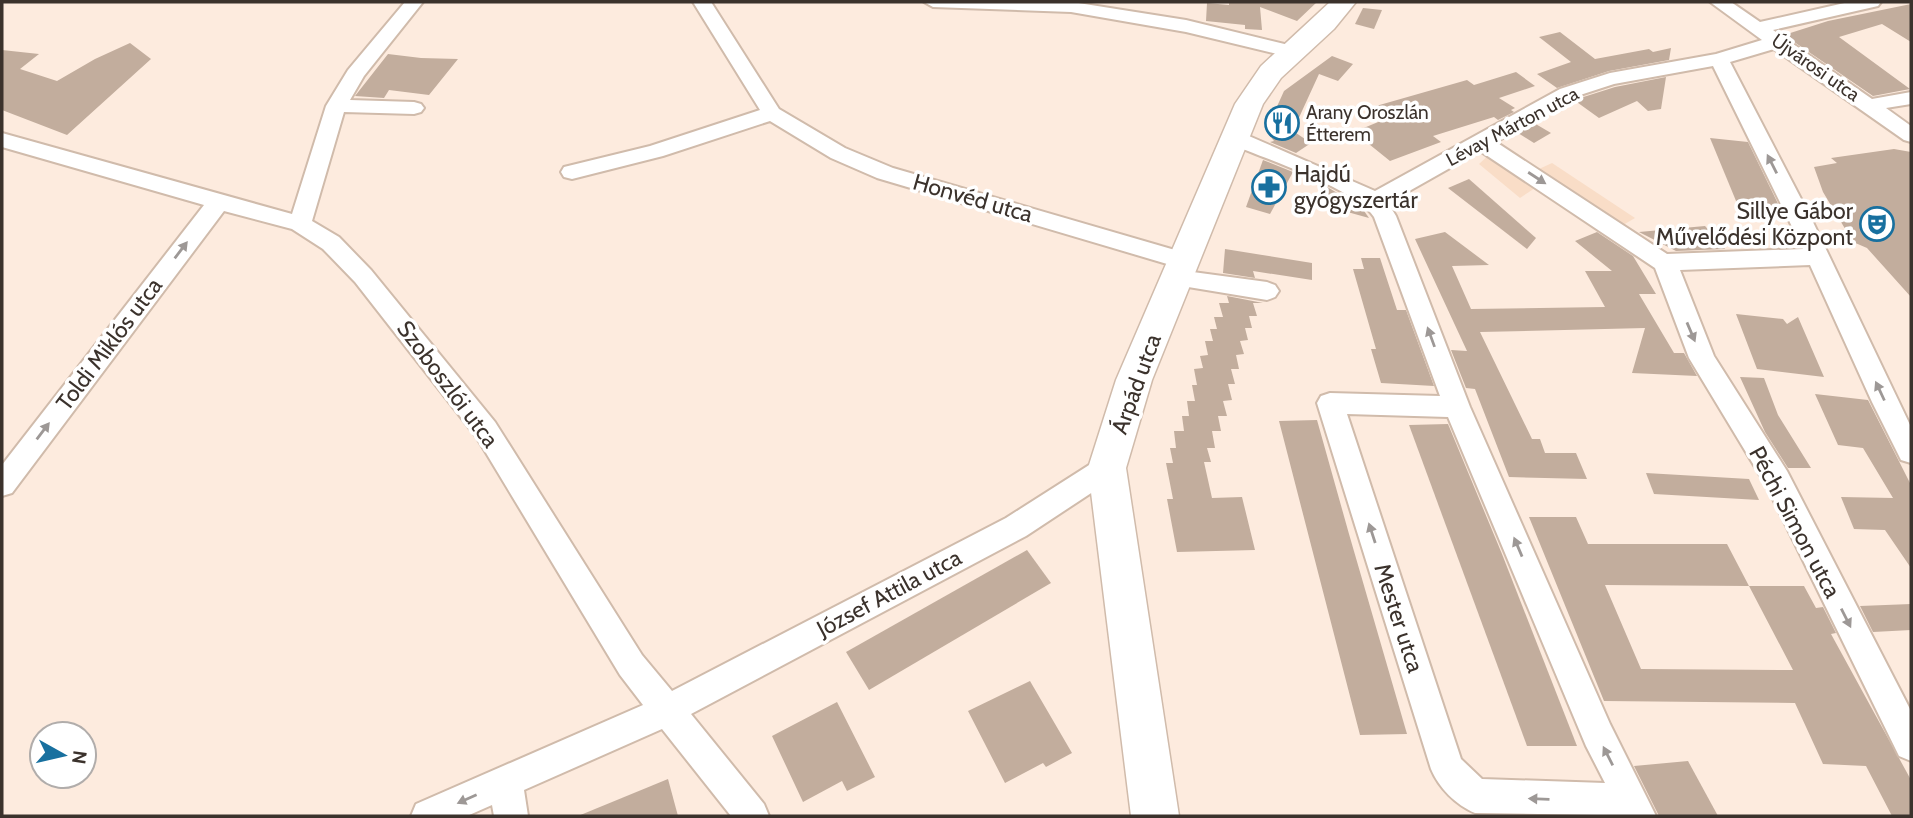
<svg xmlns="http://www.w3.org/2000/svg" width="1913" height="818" font-family="Cabin,sans-serif">
<rect width="100%" height="100%" fill="#fdebde"/>
<g fill="#f9ddc7">
<path d="M1491,153l47,33 -18,12 -41,-34z"/>
<path d="M1552,163l83,55 -12,7 -84,-56z"/>
</g>
<g fill="#c2ad9d" fill-rule="evenodd">
<path d="M1229,2h88l-20,19 -37,-14 2,23 -17,-1v-4l-39,-4 1,-18 22,2z"/>
<path d="M1911,4v38l-29,-18 -43,13 71,52 -37,7 -89,-61 44,-14z"/>
<path d="M1363,8l19,2 -8,19 -19,-5z"/>
<path d="M1560,32l35,27 54,-10 4,3 18,-4 -2,12 -60,11 -52,17 -20,-14 34,-12 -32,-25z"/>
<path d="M130,43l21,16 -84,76 -65,-25v-60l37,4 -19,15 37,12 38,-22z"/>
<path d="M388,54l33,4 37,1 -29,36 -40,-5 -5,8 -29,-2z"/>
<path d="M1332,56l21,8 -15,17 -19,-7 -28,61 5,-2 15,10 -15,10 -26,-11 4,-1 -8,-10 18,-40z"/>
<path d="M1516,72l19,14 -36,12 16,10 -4,2 3,2 -16,8 -4,-3 -61,19 8,6 -51,19 -36,-29 29,-12 -14,-12 98,-28 7,5z"/>
<path d="M1666,77l-5,32 -13,2 -11,-10 -38,17 -25,-18 41,-13z"/>
<path d="M1534,123l17,10 -17,10 -16,-10z"/>
<path d="M1710,138l38,4 37,76 -44,-5z"/>
<path d="M1894,149l17,3v145l-44,-49 -14,-6 -30,-50 -9,-25 23,-4 -6,-5z"/>
<path d="M1263,160l30,12 -23,42 -24,-7z"/>
<path d="M1469,179l67,59 -9,11 -79,-61z"/>
<path d="M1324,185l38,23 7,10 -54,-15z"/>
<path d="M1705,226l20,23 -49,2 -37,-19z"/>
<path d="M1445,232l44,33 -37,1 19,43 134,-2 -20,-36h27l-37,-30 22,-9 36,24 23,38h-17l35,59h10l13,23 -65,-3 13,-45 -165,4 52,107h8l5,14h31l11,26 -78,-2 -34,-88 -9,-1 -15,-38 16,1 -52,-112z"/>
<path d="M1225,249l87,14v17l-59,-9 2,7 -32,-5z"/>
<path d="M1361,258h19l17,52h9l28,76 -53,-3 -10,-34h5l-23,-80h11z"/>
<path d="M1227,296l36,7h-10l4,13h-8l3,12h-7l3,12 -8,1 4,13 -8,1 3,14h-8l4,15h-7l4,16 -9,1 4,15h-9l3,15h-9l3,17h-8l4,14h-7l8,36 30,-1 13,53 -78,2 -10,-53h6l-7,-36h7l-3,-15h6l-2,-17h10l-2,-15h7l-2,-15h8l-3,-16h5l-3,-16 9,-1 -3,-12 8,-1 -3,-14h8l-3,-12h7l-3,-12h9l-4,-14h10z"/>
<path d="M1736,314l47,5 4,5 11,-7 26,60 -67,-8z"/>
<path d="M1740,377l24,1 14,37 33,53h-23l-23,-36z"/>
<path d="M1815,394l53,6 43,85v83l-26,-38 -31,-1 -13,-32 52,1 -30,-50 -25,-3z"/>
<path d="M1317,420l32,114 58,200 -47,1 -81,-314z"/>
<path d="M1448,424l54,130 75,192h-50l-118,-321z"/>
<path d="M1646,473l103,6 10,21 -105,-6z"/>
<path d="M1529,517h47l12,27h139l22,42h55l12,22 7,-1 13,26 -5,1 80,146v36h-19l-26,-50 -43,-2 -28,-61 -191,-2zM1605,585l144,1 44,84 -152,-1z"/>
<path d="M1027,550l24,33 -182,107 -23,-38z"/>
<path d="M1911,604v26l-38,2 -13,-26z"/>
<path d="M1030,681l42,72 -26,14 -3,-4 -38,20 -37,-72z"/>
<path d="M837,702l38,75 -28,14 -5,-10 -39,21 -31,-66z"/>
<path d="M1688,761l30,55h-59l-25,-50z"/>
<path d="M668,779l10,37h-100z"/>
</g>
<g fill="none" stroke-linecap="round" stroke-linejoin="round">
<g stroke="#d0bbab" stroke-width="4">
<g id="street">
<path d="M405,2h18l-59,74 -14,24 64,2 7,2 3,4 -3,4 -7,2 -70,-2 -32,109 27,16 32,33 124,152 147,233 30,36 334,-173 91,-58 10,-3 10,3 4,8 -4,8 -91,60 -335,178 73,90 5,12h-38l-69,-87 -138,61 4,26h-34l-2,-11 -25,11h-56l5,-12 227,-99 -23,-30 -143,-237 -122,-156 -32,-33 -31,-20 -68,-18 -212,282 -10,3v-31l202,-260 -202,-58v-14l290,81 34,-108 22,-36z"/>
<path d="M693,2h18l68,107 66,39 48,20 299,87 4,6 -4,6 -8,2 -307,-91 -46,-20 -61,-37 -107,35 -91,23 -8,-2 -3,-5 3,-5 86,-21 110,-36z"/>
<path d="M924,2h148l114,18 115,28 3,4 -10,6 -108,-26 -115,-20 -138,-5z"/>
<path d="M1710,2h21l29,20 89,-20h32l-3,4 -105,24 99,69 39,-7v12l-25,4 25,18v16l-7,-2 -130,-91 -44,13 82,158 99,207v36l-10,-3 -29,-58 -62,-137 -130,5 34,86 73,115 124,240v50l-12,-5 -132,-269 -78,-129 -34,-90 -175,-117 -92,52 8,13 74,191 140,317 46,92 -181,-3c-19,-8 -36,-25 -44,-44l-114,-366 4,-7 9,-3 110,3 -66,-179c-19,-29 -111,-59 -146,-74l-3,-5 3,-5h14l133,58 185,-102 50,-16 106,-19 46,-14zM1713,66l90,183 -136,5 -171,-112 78,-45 40,-13zM1347,414l101,3 138,329 19,37 -123,-4 -21,-20z"/>
<path d="M1178,270l89,12 8,3 4,6 -4,6 -8,3 -97,-16 -4,-6 4,-6z"/>
</g>
</g>
<g stroke="#d0bbab" stroke-width="3">
<path id="secondary" d="M1330,2h26l-22,27 -53,49 -18,26 -111,276 -26,88 53,348h-48l-43,-348 28,-88 119,-276 26,-38z"/>
</g>
<use href="#street" fill="#fff" fill-rule="evenodd"/>
<use href="#secondary" fill="#fff" fill-rule="evenodd"/>
</g>
<defs><path id="oneway-solid" d="M-6-.8H1V-3.2L6.5 0L1 3.2V.8H-6Z" transform="scale(1.75)"/></defs>
<g fill="#9d9896">
<use href="#oneway-solid" transform="translate(1772 164) rotate(-117)"/>
<use href="#oneway-solid" transform="translate(1537 178) rotate(33)"/>
<use href="#oneway-solid" transform="translate(181 250) rotate(-53)"/>
<use href="#oneway-solid" transform="translate(1691 332) rotate(67)"/>
<use href="#oneway-solid" transform="translate(1431 337) rotate(-110)"/>
<use href="#oneway-solid" transform="translate(1880 391) rotate(-115)"/>
<use href="#oneway-solid" transform="translate(43 431) rotate(-53)"/>
<use href="#oneway-solid" transform="translate(1372 533) rotate(-108)"/>
<use href="#oneway-solid" transform="translate(1518 547) rotate(-113)"/>
<use href="#oneway-solid" transform="translate(1846 618) rotate(63)"/>
<use href="#oneway-solid" transform="translate(1608 756) rotate(-117)"/>
<use href="#oneway-solid" transform="translate(467 799) rotate(156)"/>
<use href="#oneway-solid" transform="translate(1539 799) rotate(-178)"/>
</g>
<defs>
<g id="restaurant-ring" transform="scale(1.75)"><circle r="9.5" fill="#fff" stroke="#18709f" stroke-width="1.5"/><path d="M-5-6h1v4h1v-4h1v4h1v-4h1v5L-1.5 .5V6h-2V.5L-5-1ZM5-6V6H3V1.5H1.5Q1.5-4 5-6Z" fill="#18709f"/></g>
<g id="pharmacy-ring" transform="scale(1.75)"><circle r="9.5" fill="#fff" stroke="#18709f" stroke-width="1.5"/><path d="M-2-6h4v4h4v4h-4v4h-4v-4h-4v-4h4Z" fill="#18709f"/></g>
<g id="theatre-ring" transform="scale(1.75)"><circle r="9.5" fill="#fff" stroke="#18709f" stroke-width="1.5"/><path d="M-5-5.5Q0-4 5-5.5V0Q5 5 0 6Q-5 5-5 0ZM-3.3-2.5H-1v1.5H-3.3ZM1-2.5H3.3v1.5H1ZM-2.8 1Q0 5.5 2.8 1Z" fill="#18709f"/></g>
</defs>
<g fill-rule="evenodd">
<use href="#restaurant-ring" x="1282" y="123"/>
<use href="#pharmacy-ring" x="1269" y="187"/>
<use href="#theatre-ring" x="1877" y="224"/>
</g>
<g text-anchor="middle" stroke-width="7" stroke-linejoin="round" paint-order="stroke">
<g font-size="19" fill="#3b322c" stroke="#fff">
<text transform="translate(1816 67) rotate(35)" y="7">Újvárosi utca</text>
<text transform="translate(1512 126) rotate(-28)" y="7">Lévay Márton utca</text>
</g>
<g font-size="19" fill="#3b322c" stroke="#fff" text-anchor="start">
<text x="1306" y="119">Arany Oroszlán<tspan x="1306" dy="22">Étterem</tspan></text>
</g>
<g font-size="23" fill="#3b322c" stroke="#fff" text-anchor="start">
<text x="1294" y="182">Hajdú<tspan x="1294" dy="26">gyógyszertár</tspan></text>
<text x="1853" y="219" text-anchor="end">Sillye Gábor<tspan x="1853" dy="26">Művelődési Központ</tspan></text>
</g>
<g font-size="23" fill="#3b322c" stroke="#fff">
<text transform="translate(973 198) rotate(16)" y="8">Honvéd utca</text>
<text transform="translate(109 344) rotate(-53)" y="8">Toldi Miklós utca</text>
<text transform="translate(448 384) rotate(53)" y="8">Szoboszlói utca</text>
<text transform="translate(1136 384) rotate(-70)" y="8">Árpád utca</text>
<text transform="translate(1795 522) rotate(62)" y="8">Péchi Simon utca</text>
<text transform="translate(889 593) rotate(-28)" y="8">József Attila utca</text>
<text transform="translate(1399 618) rotate(72)" y="8">Mester utca</text>
</g>
</g>
<rect width="1913" height="818" fill="none" stroke="#3b322c" stroke-width="7"/>
<g transform="translate(63 755) rotate(98)"><circle r="33" fill="#ffffff" stroke="#b1adab" stroke-width="2"/>
<path d="M0-5L12 26L0 18L-12 26Z" fill="#18709f"/>
<text y="-10" font-size="19" font-weight="bold" text-anchor="middle" fill="#3b322c">N</text>
</g>
</svg>
